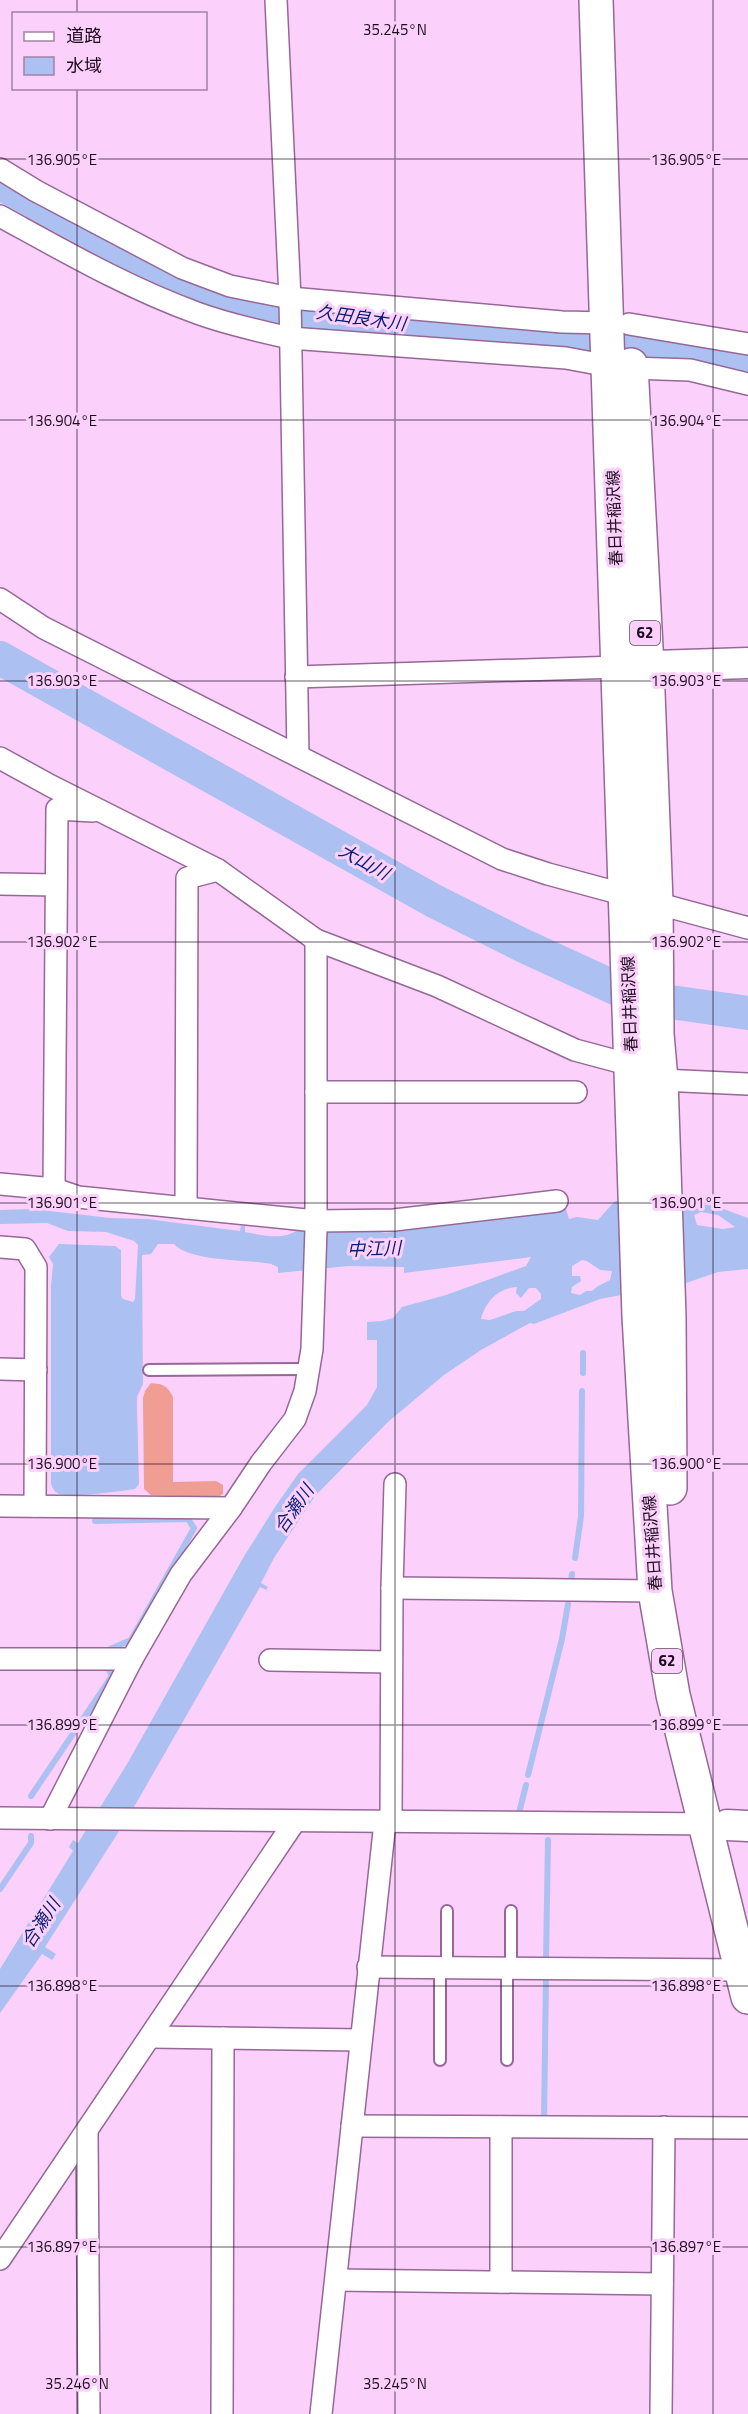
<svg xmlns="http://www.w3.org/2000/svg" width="748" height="2414" font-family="'Titillium Web','Noto Sans JP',sans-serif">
<rect width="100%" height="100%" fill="#fbd1fc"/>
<path fill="#f09d94" d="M151,1383c12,1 16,2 22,14v85l43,-1 7,4v9l-5,3 -67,-2 -7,-6 -1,-91 2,-7z"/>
<path fill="#acc1f1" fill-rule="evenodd" d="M615,1201l88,3 15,3 30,11v51l-30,3 -32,11 -86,16 -66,25 -4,-1 -49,27 -37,25 -56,47 -73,74 -41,62 -13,25 7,4 -2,3 -6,-3 -130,227 -85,133 11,7 -4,6 -10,-6 -42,59v-44l73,-118 -4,-4 4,-7 5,3 49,-79 116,-206 32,-51 23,-33 69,-69 10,-18v-47h-10v-18l15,-1 11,-3 9,-11 44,-12 80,-29 5,-9 -127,16v-6l-56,-1 -70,7v-6l-7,-3c-25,-5 -81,-2 -97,-20h-16l-7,10 -9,1 1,129 -6,13v11l2,76 -4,5c-16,2 -62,9 -76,5 -5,-2 -7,-7 -8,-11v-197l2,-22 -4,-7 10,-13 56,2 6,4v46l2,3 10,3 2,-3 3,-54 -4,-4 -28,-9 -38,-1 -21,-8 -47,1v-14l33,-1 77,9 37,1 93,12 1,-5h4v6c17,3 38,9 52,-2l78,1 10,2 142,-17 1,-4 34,-5 4,2 3,10 8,-2 21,3zM701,1212l17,3 17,12 -12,2 -26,-4 -3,-10zM582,1260l5,1 13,9 12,1 -2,9 -12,6 -6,5h-6l-6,4 -9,-2 1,-6 9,-6 -1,-5h-8v-10zM517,1287l-1,6 5,5 8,-10h7l5,6v5l-17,12h-8l-26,9 -9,-1c4,-17 17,-31 36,-32z"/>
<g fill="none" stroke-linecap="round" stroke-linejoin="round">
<g stroke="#acc1f1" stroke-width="6">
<path d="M583,1373v-20"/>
<path d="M95,1521l93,-2 6,9 -63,112 -21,9"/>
<path d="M575,1558l6,-42 1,-125"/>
<path d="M571,1581l1,-7"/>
<path d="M528,1775l34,-136 6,-35"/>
<path d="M31,1796l81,-120 -4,-8"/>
<path d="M519,1813l7,-28"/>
<path d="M0,1889l31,-46v-7"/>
<path d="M546,1961l2,-121"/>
<path d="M544,2121l2,-143"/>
</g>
<g stroke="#acc1f1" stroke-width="34">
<path d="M0,183l179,97 41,16 84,16 54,5 23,6 274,26 93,12"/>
<path d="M0,658l434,243 90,45 111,51 113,16"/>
</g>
<g stroke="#966797" stroke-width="14">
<g id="lane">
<path d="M149,1370l159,-1"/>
<path d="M447,1911v56"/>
<path d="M511,1911v57"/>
<path d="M440,1967v93"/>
<path d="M507,1968v92"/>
</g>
</g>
<g stroke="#966797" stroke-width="24">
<g id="street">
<path d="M276,0l14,298 8,457"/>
<path d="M0,169l36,22 146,77 48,18 60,12 272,24 45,1"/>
<path d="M0,216c64,35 128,72 197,97 30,11 61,18 93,25l276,20 43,8"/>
<path d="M629,324l119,20"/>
<path d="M631,368l59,2 58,14"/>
<path d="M0,599l44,29 458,231 46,15 200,54"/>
<path d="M296,677l322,-10"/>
<path d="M0,758l51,28 167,84 98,70 121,46 138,64 56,15 30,15 87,4"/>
<path d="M0,884l56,1"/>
<path d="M316,1092h260"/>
<path d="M0,1184l54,5 24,8 238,24 78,-1 163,-19"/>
<path d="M54,1189l3,-380 36,2"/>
<path d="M186,1208l1,-330 31,-8"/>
<path d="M0,1247l25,2 11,18 -1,239"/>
<path d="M0,1369l36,1"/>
<path d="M0,1506l231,2"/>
<path d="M392,1588l263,3"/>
<path d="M0,1659h132"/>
<path d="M270,1660l121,2"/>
<path d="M0,1818l716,6"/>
<path d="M50,1819l82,-160 49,-85 50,-66 30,-45 34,-44 10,-28 7,-42 4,-120v-289"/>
<path d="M391,1822l1,-234 3,-104"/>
<path d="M368,1967l373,3"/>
<path d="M151,2037l209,3"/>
<path d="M352,2126l396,2"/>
<path d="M501,2127v155"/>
<path d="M87,2131l2,283"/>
<path d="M0,2259l295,-438"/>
<path d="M336,2280l326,4"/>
<path d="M222,2414l1,-376"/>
<path d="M321,2414l64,-592"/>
<path d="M661,2414l3,-287"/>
</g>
</g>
<g stroke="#966797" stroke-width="33">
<g id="secondary">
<path d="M622,667l126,-4"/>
<path d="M727,1825l21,1"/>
</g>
</g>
<g stroke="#966797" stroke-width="36">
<g id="primary">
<path d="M596,0l43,1316 16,275 18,104 75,302"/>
<path d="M631,365l16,301 9,236 1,132 4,46 8,236 1,172"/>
</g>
</g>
<use href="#lane" stroke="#fff" stroke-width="10"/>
<use href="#street" stroke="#fff" stroke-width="21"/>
<use href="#secondary" stroke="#fff" stroke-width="30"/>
<use href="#primary" stroke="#fff" stroke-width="33"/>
</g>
<path fill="none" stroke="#1d0b1e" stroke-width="1.5" stroke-opacity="0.45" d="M77,0v14M395,0v2414M713,0v2414M77,88v2326M0,159h748M0,420h748M0,681h748M0,942h748M0,1203h748M0,1464h748M0,1725h748M0,1986h748M0,2247h748"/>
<g text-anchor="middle" stroke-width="6" stroke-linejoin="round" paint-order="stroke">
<g fill="#fbd1fc" stroke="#604661" stroke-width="1.5">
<rect x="630" y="621" width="30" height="24" rx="4.5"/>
<rect x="652" y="1649" width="30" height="24" rx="4.5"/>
</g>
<g font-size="15" font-weight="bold" fill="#1d0b1e">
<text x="645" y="638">62</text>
<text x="667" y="1666">62</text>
</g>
<g font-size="16" fill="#1d0b1e" stroke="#fbd1fc">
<text transform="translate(614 518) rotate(-92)" y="6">春日井稲沢線</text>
<text transform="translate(629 1004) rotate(-92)" y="6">春日井稲沢線</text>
<text transform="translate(652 1543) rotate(-94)" y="6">春日井稲沢線</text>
</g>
<g font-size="18" font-style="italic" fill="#0a1d75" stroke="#fbd1fc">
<text transform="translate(361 318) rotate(8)" y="6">久田良木川</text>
<text transform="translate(364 862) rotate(29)" y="6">大山川</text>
<text transform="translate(374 1249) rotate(-2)" y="6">中江川</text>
<text transform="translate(294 1509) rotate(-55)" y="6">合瀬川</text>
<text transform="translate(41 1923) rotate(-57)" y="6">合瀬川</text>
</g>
</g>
<g font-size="15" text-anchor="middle" fill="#1d0b1e" stroke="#fbd1fc" stroke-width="6" stroke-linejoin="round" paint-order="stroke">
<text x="395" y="35">35.245°N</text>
<text x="686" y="165">136.905°E</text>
<text x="62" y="165">136.905°E</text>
<text x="686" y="426">136.904°E</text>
<text x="62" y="426">136.904°E</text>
<text x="686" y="686">136.903°E</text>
<text x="62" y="686">136.903°E</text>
<text x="686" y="947">136.902°E</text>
<text x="62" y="947">136.902°E</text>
<text x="686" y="1208">136.901°E</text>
<text x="62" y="1208">136.901°E</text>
<text x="686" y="1469">136.900°E</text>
<text x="62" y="1469">136.900°E</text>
<text x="62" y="1730">136.899°E</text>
<text x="686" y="1730">136.899°E</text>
<text x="686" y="1991">136.898°E</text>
<text x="62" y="1991">136.898°E</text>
<text x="62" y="2252">136.897°E</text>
<text x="686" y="2252">136.897°E</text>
<text x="77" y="2389">35.246°N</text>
<text x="395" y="2389">35.245°N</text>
</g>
<rect x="12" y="12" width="195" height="78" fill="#fbd1fc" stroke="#a282a3" stroke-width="1.5"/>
<rect x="24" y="32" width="30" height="9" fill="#ffffff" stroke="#a282a3" stroke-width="1.5"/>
<text x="66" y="42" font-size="18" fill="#1d0b1e">道路</text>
<rect x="24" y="57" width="30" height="18" fill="#acc1f1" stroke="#a282a3" stroke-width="1.5"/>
<text x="66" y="72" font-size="18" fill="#1d0b1e">水域</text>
</svg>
